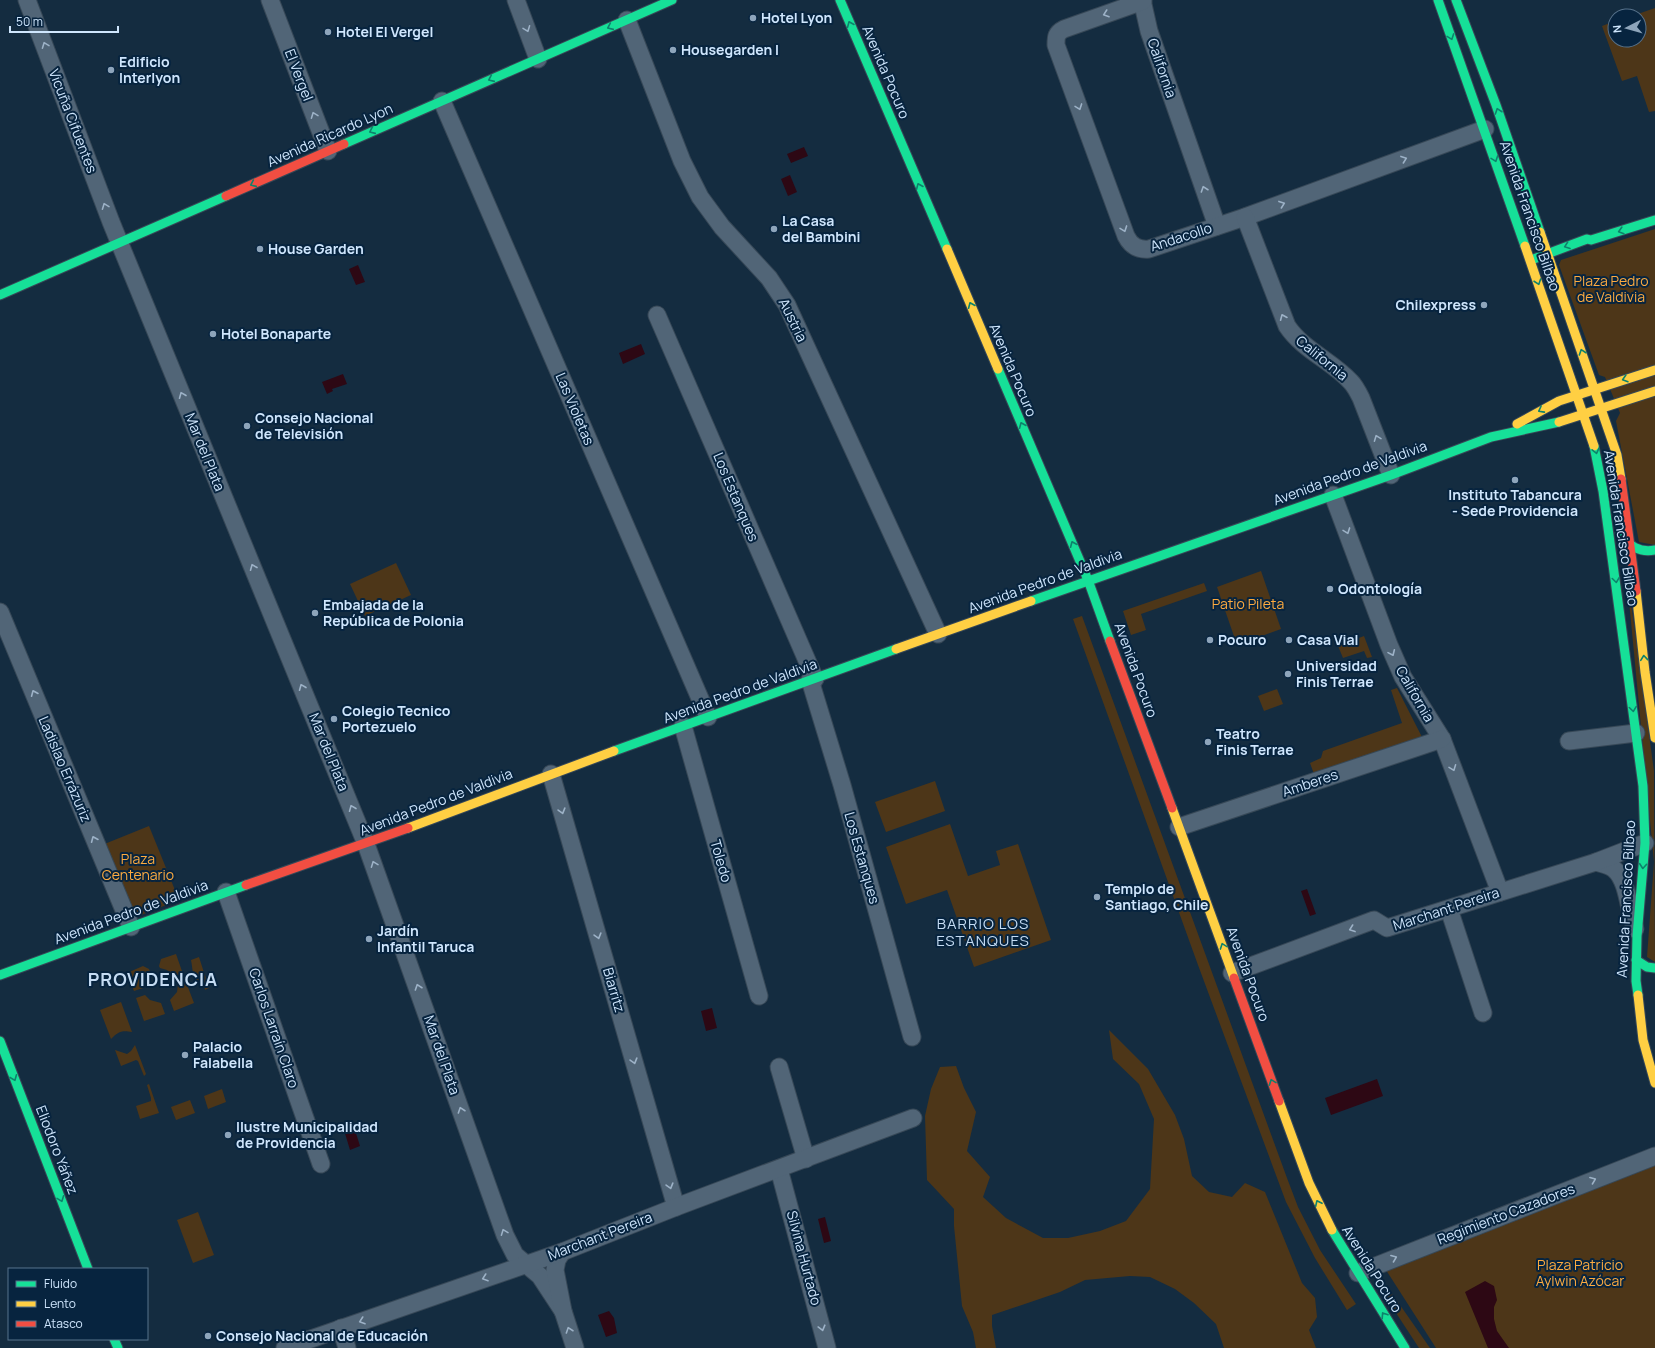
<svg xmlns="http://www.w3.org/2000/svg" width="1655" height="1348" font-family="Manrope,sans-serif">
<rect width="100%" height="100%" fill="#142c40"/>
<g fill="#4d3618">
<path d="M1655,8v103l-6,1 -12,-36 -15,5 -20,-55 13,-5v19h24v-24h-7z"/>
<path d="M1655,229v316l-16,-3 -23,-121 4,-8 -15,-36 -6,-2 -40,-110 2,-5z"/>
<path d="M1625,559l29,212 1,191 -8,-5 7,-95z"/>
<path d="M396,563l15,32 -46,21 -15,-32z"/>
<path d="M1261,571l20,58 -44,16 -20,-58z"/>
<path d="M1204,583l3,8 -66,23 5,16 -15,5 -8,-24z"/>
<path d="M1082,616l205,562 11,29 22,43 36,54 -9,6 -32,-52 -29,-56 -88,-237 -125,-346z"/>
<path d="M1364,636l8,21 -5,1 -3,-7 -21,7 -5,-12z"/>
<path d="M1397,688l26,51 -108,38 -5,-14 11,-5 2,-7 79,-28 -11,-33z"/>
<path d="M1277,689l6,15 -19,7 -6,-15z"/>
<path d="M935,781l10,30 -59,21 -11,-30z"/>
<path d="M950,824l18,52 32,-11 -4,-14 22,-7 33,96 -77,27 -27,-77 -41,14 -20,-57z"/>
<path d="M149,826l30,74 -48,19 -29,-74z"/>
<path d="M176,954l7,20 -8,3 -8,-7 -7,-2 -1,-2 2,-7z"/>
<path d="M199,957l10,31 -4,2 -1,-5c-12,-3 -11,-15 -13,-25z"/>
<path d="M143,966l6,3 1,3 -6,7 -1,9 -9,3 -7,-18z"/>
<path d="M186,982l8,21 -20,8 -4,-11 7,-8 1,-7z"/>
<path d="M145,995l5,5 11,3 4,11 -21,7 -8,-23z"/>
<path d="M121,1002l11,30c-11,-2 -14,0 -21,7l-11,-29z"/>
<path d="M1109,1030l39,39 27,46 9,24 8,37 17,16 23,5 13,-14 20,9 37,91 13,15 2,19 -8,13 7,18h-92l-8,-24 -22,-21 -19,-14 -25,-12 -20,-1 -45,4 -25,12 -68,23v11l4,22h-20l-3,-16 -11,-26 -8,-80v-17l-27,-29 -2,-64 6,-27 9,-22 16,-1 8,22 12,24 -9,39 23,26 -7,20 23,21 37,20h25l32,-7 26,-10 24,-32 4,-70 -15,-35 -26,-25z"/>
<path d="M135,1045l11,29 -2,2 -6,-15 -2,-1 -15,6 -6,-16 12,4 4,-3z"/>
<path d="M149,1084l10,29 -19,6 -4,-13 15,-5v-3l-4,-13z"/>
<path d="M222,1089l4,13 -18,7 -4,-13z"/>
<path d="M190,1100l5,13 -19,7 -5,-13z"/>
<path d="M1655,1164v184h-219l-50,-78z"/>
<path d="M198,1212l16,43 -21,8 -16,-43z"/>
<path d="M1389,1293l4,2 37,53h-11l-34,-52z"/>
</g>
<g fill="#2d0814">
<path d="M804,147l4,9 -17,7 -4,-9z"/>
<path d="M790,175l7,17 -9,4 -7,-17z"/>
<path d="M358,265l7,17 -9,3 -7,-16z"/>
<path d="M641,344l4,10 -22,10 -4,-11z"/>
<path d="M343,374l4,10 -15,5 1,2 -6,3 -5,-12z"/>
<path d="M1307,889l9,25 -6,2 -9,-25z"/>
<path d="M712,1008l5,20 -11,3 -5,-20z"/>
<path d="M1377,1079l6,17 -52,19 -6,-17z"/>
<path d="M354,1127l6,19 -10,4 -6,-20z"/>
<path d="M825,1217l6,24 -7,2 -6,-24z"/>
<path d="M1485,1281l9,5 3,14 -3,7v12l3,12 12,17h-21l-23,-56z"/>
<path d="M609,1311l5,7 3,15 -11,4 -8,-22z"/>
</g>
<g fill="none" stroke-linecap="round" stroke-linejoin="round">
<g stroke="#374857" stroke-width="19">
<g id="street">
<path d="M27,0l84,222 255,622 139,391 10,20 25,21 23,35"/>
<path d="M270,0l58,151"/>
<path d="M516,0l22,59"/>
<path d="M1142,0l7,31 68,195"/>
<path d="M1143,1l-79,28c-8,4 -8,8 -8,16l70,191c5,10 12,14 23,13l96,-32 240,-88"/>
<path d="M627,20l55,141 18,36 22,30 47,51 18,27 151,329"/>
<path d="M442,101l266,616"/>
<path d="M1245,217l42,109c16,24 45,35 64,56 4,4 7,10 10,16l30,77"/>
<path d="M657,315l158,364"/>
<path d="M1333,495l56,150 14,32 39,62 58,153"/>
<path d="M0,612l131,315"/>
<path d="M810,680l32,105 70,252"/>
<path d="M683,726l76,270"/>
<path d="M1569,741l67,-8"/>
<path d="M551,774l125,433"/>
<path d="M1179,827l263,-88"/>
<path d="M1596,862c6,2 13,3 18,7 14,11 15,43 21,60"/>
<path d="M226,892l95,272"/>
<path d="M1449,909l34,104"/>
<path d="M1232,973l142,-53 13,8 209,-66 49,-19"/>
<path d="M779,1067l27,92"/>
<path d="M779,1169l48,179"/>
<path d="M562,1252l-5,8 -2,10 8,41 12,37"/>
<path d="M1358,1273l297,-117"/>
<path d="M341,1328l6,20"/>
<path d="M285,1348l277,-96 114,-45 237,-89"/>
</g>
</g>
<g stroke="#374857" stroke-width="11">
<g id="fast">
<path d="M840,0l107,249"/>
<path d="M1438,0l87,246"/>
<path d="M1456,0l40,105 44,127"/>
<path d="M344,144l328,-144"/>
<path d="M1531,260l56,-21 4,1 64,-20"/>
<path d="M0,295l226,-99"/>
<path d="M998,369l90,211 22,61"/>
<path d="M1594,446l9,45 40,295 2,57 -8,93 -1,45 2,14"/>
<path d="M1620,533c9,13 19,20 35,17"/>
<path d="M1031,601l360,-126 100,-38 68,-15"/>
<path d="M614,751l282,-102"/>
<path d="M1636,960l11,7 8,1"/>
<path d="M0,975l246,-90"/>
<path d="M0,1041l88,228"/>
<path d="M1332,1230l73,118"/>
<path d="M114,1339l4,9"/>
</g>
</g>
<g stroke="#374857" stroke-width="11">
<g id="slow">
<path d="M1540,232l77,223 4,24"/>
<path d="M1525,246l69,200"/>
<path d="M947,249l51,120"/>
<path d="M1559,422l96,-31"/>
<path d="M1517,424l42,-23 96,-31"/>
<path d="M1636,591l9,81 10,66"/>
<path d="M896,649l135,-48"/>
<path d="M1172,808l62,170"/>
<path d="M408,828l206,-77"/>
<path d="M1638,995l5,45 12,43"/>
<path d="M1279,1101l30,82 23,47"/>
</g>
</g>
<g stroke="#374857" stroke-width="11">
<g id="jam">
<path d="M226,196l118,-52"/>
<path d="M1621,479l15,112"/>
<path d="M1110,641l62,167"/>
<path d="M246,885l162,-57"/>
<path d="M1234,978l45,123"/>
</g>
</g>
<use href="#street" stroke="#516577" stroke-width="17"/>
<use href="#fast" stroke="#16e098" stroke-width="9"/>
<use href="#slow" stroke="#ffcf43" stroke-width="9"/>
<use href="#jam" stroke="#f24e42" stroke-width="9"/>
</g>
<defs><path id="oneway-chevron" d="M-2-3.5L2.5 0L-2 3.5" fill="none" stroke-width="1.6" stroke-linecap="round" stroke-linejoin="round"/></defs>
<g stroke="#9db2c7">
<use href="#oneway-chevron" transform="translate(1106 14) rotate(161)"/>
<use href="#oneway-chevron" transform="translate(527 29) rotate(69)"/>
<use href="#oneway-chevron" transform="translate(45 45) rotate(-111)"/>
<use href="#oneway-chevron" transform="translate(1079 107) rotate(70)"/>
<use href="#oneway-chevron" transform="translate(314 115) rotate(-111)"/>
<use href="#oneway-chevron" transform="translate(1404 159) rotate(-20)"/>
<use href="#oneway-chevron" transform="translate(1204 189) rotate(-109)"/>
<use href="#oneway-chevron" transform="translate(1282 204) rotate(-20)"/>
<use href="#oneway-chevron" transform="translate(105 206) rotate(-111)"/>
<use href="#oneway-chevron" transform="translate(1124 229) rotate(70)"/>
<use href="#oneway-chevron" transform="translate(1283 317) rotate(-113)"/>
<use href="#oneway-chevron" transform="translate(182 395) rotate(-112)"/>
<use href="#oneway-chevron" transform="translate(1377 438) rotate(-111)"/>
<use href="#oneway-chevron" transform="translate(1347 531) rotate(70)"/>
<use href="#oneway-chevron" transform="translate(253 567) rotate(-112)"/>
<use href="#oneway-chevron" transform="translate(1392 653) rotate(66)"/>
<use href="#oneway-chevron" transform="translate(302 687) rotate(-112)"/>
<use href="#oneway-chevron" transform="translate(34 693) rotate(-113)"/>
<use href="#oneway-chevron" transform="translate(1453 768) rotate(69)"/>
<use href="#oneway-chevron" transform="translate(352 808) rotate(-112)"/>
<use href="#oneway-chevron" transform="translate(562 811) rotate(74)"/>
<use href="#oneway-chevron" transform="translate(94 839) rotate(-113)"/>
<use href="#oneway-chevron" transform="translate(374 864) rotate(-111)"/>
<use href="#oneway-chevron" transform="translate(1352 929) rotate(160)"/>
<use href="#oneway-chevron" transform="translate(598 936) rotate(74)"/>
<use href="#oneway-chevron" transform="translate(418 987) rotate(-109)"/>
<use href="#oneway-chevron" transform="translate(634 1061) rotate(74)"/>
<use href="#oneway-chevron" transform="translate(461 1110) rotate(-109)"/>
<use href="#oneway-chevron" transform="translate(1593 1180) rotate(-21)"/>
<use href="#oneway-chevron" transform="translate(670 1186) rotate(74)"/>
<use href="#oneway-chevron" transform="translate(504 1232) rotate(-111)"/>
<use href="#oneway-chevron" transform="translate(1394 1258) rotate(-21)"/>
<use href="#oneway-chevron" transform="translate(485 1278) rotate(161)"/>
<use href="#oneway-chevron" transform="translate(362 1321) rotate(161)"/>
<use href="#oneway-chevron" transform="translate(822 1328) rotate(75)"/>
<use href="#oneway-chevron" transform="translate(569 1330) rotate(-109)"/>
</g>
<g stroke="#0e826c">
<use href="#oneway-chevron" transform="translate(850 24) rotate(-113)"/>
<use href="#oneway-chevron" transform="translate(610 27) rotate(156)"/>
<use href="#oneway-chevron" transform="translate(1451 37) rotate(70)"/>
<use href="#oneway-chevron" transform="translate(491 79) rotate(156)"/>
<use href="#oneway-chevron" transform="translate(1498 111) rotate(-109)"/>
<use href="#oneway-chevron" transform="translate(372 131) rotate(156)"/>
<use href="#oneway-chevron" transform="translate(1495 159) rotate(70)"/>
<use href="#oneway-chevron" transform="translate(253 184) rotate(156)"/>
<use href="#oneway-chevron" transform="translate(919 186) rotate(-113)"/>
<use href="#oneway-chevron" transform="translate(1621 231) rotate(163)"/>
<use href="#oneway-chevron" transform="translate(1567 246) rotate(160)"/>
<use href="#oneway-chevron" transform="translate(1538 282) rotate(71)"/>
<use href="#oneway-chevron" transform="translate(971 305) rotate(-113)"/>
<use href="#oneway-chevron" transform="translate(1582 352) rotate(-109)"/>
<use href="#oneway-chevron" transform="translate(1625 379) rotate(163)"/>
<use href="#oneway-chevron" transform="translate(1541 410) rotate(152)"/>
<use href="#oneway-chevron" transform="translate(1022 425) rotate(-113)"/>
<use href="#oneway-chevron" transform="translate(1596 451) rotate(77)"/>
<use href="#oneway-chevron" transform="translate(1073 544) rotate(-113)"/>
<use href="#oneway-chevron" transform="translate(1616 580) rotate(82)"/>
<use href="#oneway-chevron" transform="translate(1644 658) rotate(-96)"/>
<use href="#oneway-chevron" transform="translate(1633 709) rotate(82)"/>
<use href="#oneway-chevron" transform="translate(1643 866) rotate(95)"/>
<use href="#oneway-chevron" transform="translate(1223 946) rotate(-110)"/>
<use href="#oneway-chevron" transform="translate(14 1078) rotate(68)"/>
<use href="#oneway-chevron" transform="translate(1272 1082) rotate(-110)"/>
<use href="#oneway-chevron" transform="translate(61 1199) rotate(69)"/>
<use href="#oneway-chevron" transform="translate(1318 1203) rotate(-115)"/>
<use href="#oneway-chevron" transform="translate(1384 1315) rotate(-123)"/>
</g>
<g fill="#8ea5bb" stroke="#07243f" stroke-width="1.5">
<circle cx="753" cy="18" r="4"/>
<circle cx="328" cy="32" r="4"/>
<circle cx="673" cy="50" r="4"/>
<circle cx="111" cy="70" r="4"/>
<circle cx="774" cy="229" r="4"/>
<circle cx="260" cy="249" r="4"/>
<circle cx="1484" cy="305" r="4"/>
<circle cx="213" cy="334" r="4"/>
<circle cx="247" cy="426" r="4"/>
<circle cx="1515" cy="480" r="4"/>
<circle cx="1330" cy="589" r="4"/>
<circle cx="315" cy="613" r="4"/>
<circle cx="1210" cy="640" r="4"/>
<circle cx="1289" cy="640" r="4"/>
<circle cx="1288" cy="674" r="4"/>
<circle cx="334" cy="719" r="4"/>
<circle cx="1208" cy="742" r="4"/>
<circle cx="1097" cy="897" r="4"/>
<circle cx="369" cy="939" r="4"/>
<circle cx="185" cy="1055" r="4"/>
<circle cx="228" cy="1135" r="4"/>
<circle cx="208" cy="1336" r="4"/>
</g>
<g text-anchor="middle" stroke-width="4" stroke-linejoin="round" paint-order="stroke">
<g font-size="14" font-weight="bold" fill="#cfe6fd" stroke="#07243f" text-anchor="start">
<text x="761" y="23">Hotel Lyon</text>
<text x="336" y="37">Hotel El Vergel</text>
<text x="681" y="55">Housegarden I</text>
<text x="119" y="67">Edificio<tspan x="119" dy="16">Interlyon</tspan></text>
<text x="782" y="226">La Casa<tspan x="782" dy="16">del Bambini</tspan></text>
<text x="268" y="254">House Garden</text>
<text x="1476" y="310" text-anchor="end">Chilexpress</text>
<text x="221" y="339">Hotel Bonaparte</text>
<text x="255" y="423">Consejo Nacional<tspan x="255" dy="16">de Televisión</tspan></text>
<text x="1515" y="500" text-anchor="middle">Instituto Tabancura<tspan x="1515" dy="16">- Sede Providencia</tspan></text>
<text x="1338" y="594">Odontología</text>
<text x="323" y="610">Embajada de la<tspan x="323" dy="16">República de Polonia</tspan></text>
<text x="1218" y="645">Pocuro</text>
<text x="1297" y="645">Casa Vial</text>
<text x="1296" y="671">Universidad<tspan x="1296" dy="16">Finis Terrae</tspan></text>
<text x="342" y="716">Colegio Tecnico<tspan x="342" dy="16">Portezuelo</tspan></text>
<text x="1216" y="739">Teatro<tspan x="1216" dy="16">Finis Terrae</tspan></text>
<text x="1105" y="894">Templo de<tspan x="1105" dy="16">Santiago, Chile</tspan></text>
<text x="377" y="936">Jardín<tspan x="377" dy="16">Infantil Taruca</tspan></text>
<text x="193" y="1052">Palacio<tspan x="193" dy="16">Falabella</tspan></text>
<text x="236" y="1132">Ilustre Municipalidad<tspan x="236" dy="16">de Providencia</tspan></text>
<text x="216" y="1341">Consejo Nacional de Educación</text>
</g>
<g font-size="14" fill="#cfe6fd" stroke="#07243f">
<text transform="translate(1162 68) rotate(71)" y="5">California</text>
<text transform="translate(886 72) rotate(67)" y="5">Avenida Pocuro</text>
<text transform="translate(299 75) rotate(69)" y="5">El Vergel</text>
<text transform="translate(73 121) rotate(69)" y="5">Vicuña Cifuentes</text>
<text transform="translate(330 135) rotate(-24)" y="5">Avenida Ricardo Lyon</text>
<text transform="translate(1530 216) rotate(71)" y="5">Avenida Francisco Bilbao</text>
<text transform="translate(1181 237) rotate(-18)" y="5">Andacollo</text>
<text transform="translate(793 320) rotate(64)" y="5">Austria</text>
<text transform="translate(1322 358) rotate(39)" y="5">California</text>
<text transform="translate(1013 370) rotate(67)" y="5">Avenida Pocuro</text>
<text transform="translate(575 409) rotate(67)" y="5">Las Violetas</text>
<text transform="translate(205 452) rotate(68)" y="5">Mar del Plata</text>
<text transform="translate(1350 473) rotate(-20)" y="5">Avenida Pedro de Valdivia</text>
<text transform="translate(736 497) rotate(67)" y="5">Los Estanques</text>
<text transform="translate(1621 528) rotate(81)" y="5">Avenida Francisco Bilbao</text>
<text transform="translate(1045 581) rotate(-20)" y="5">Avenida Pedro de Valdivia</text>
<text transform="translate(1136 670) rotate(70)" y="5">Avenida Pocuro</text>
<text transform="translate(740 691) rotate(-20)" y="5">Avenida Pedro de Valdivia</text>
<text transform="translate(1415 694) rotate(60)" y="5">California</text>
<text transform="translate(329 752) rotate(68)" y="5">Mar del Plata</text>
<text transform="translate(65 769) rotate(67)" y="5">Ladislao Errázuriz</text>
<text transform="translate(1310 783) rotate(-19)" y="5">Amberes</text>
<text transform="translate(436 802) rotate(-21)" y="5">Avenida Pedro de Valdivia</text>
<text transform="translate(862 858) rotate(74)" y="5">Los Estanques</text>
<text transform="translate(721 861) rotate(74)" y="5">Toledo</text>
<text transform="translate(1626 899) rotate(-87)" y="5">Avenida Francisco Bilbao</text>
<text transform="translate(1446 909) rotate(-18)" y="5">Marchant Pereira</text>
<text transform="translate(131 912) rotate(-20)" y="5">Avenida Pedro de Valdivia</text>
<text transform="translate(1248 974) rotate(70)" y="5">Avenida Pocuro</text>
<text transform="translate(614 990) rotate(74)" y="5">Biarritz</text>
<text transform="translate(274 1028) rotate(71)" y="5">Carlos Larraín Claro</text>
<text transform="translate(442 1055) rotate(71)" y="5">Mar del Plata</text>
<text transform="translate(57 1150) rotate(69)" y="5">Eliodoro Yáñez</text>
<text transform="translate(1506 1214) rotate(-21)" y="5">Regimiento Cazadores</text>
<text transform="translate(600 1236) rotate(-21)" y="5">Marchant Pereira</text>
<text transform="translate(804 1258) rotate(75)" y="5">Silvina Hurtado</text>
<text transform="translate(1372 1269) rotate(58)" y="5">Avenida Pocuro</text>
</g>
<g font-size="14" fill="#fdab40" stroke="#07243f">
<text x="1611" y="286">Plaza Pedro<tspan x="1611" dy="16">de Valdivia</tspan></text>
<text x="1248" y="609">Patio Pileta</text>
<text x="138" y="864">Plaza<tspan x="138" dy="16">Centenario</tspan></text>
<text x="1580" y="1270">Plaza Patricio<tspan x="1580" dy="16">Aylwin Azócar</tspan></text>
</g>
<g font-size="15" letter-spacing="1" fill="#c5dcf3" stroke="#07243f">
<text x="983" y="929">BARRIO LOS<tspan x="983" dy="17">ESTANQUES</tspan></text>
</g>
<g font-size="18" font-weight="bold" letter-spacing="1" fill="#c5dcf3" stroke="#07243f">
<text x="153" y="986">PROVIDENCIA</text>
</g>
</g>
<rect x="8" y="1268" width="140" height="72" fill="#07243f" stroke="#57728b"/>
<rect x="16" y="1281" width="20" height="6" fill="#16e098" stroke="#57728b"/>
<text x="44" y="1288" font-size="12" fill="#cfe6fd">Fluido</text>
<rect x="16" y="1301" width="20" height="6" fill="#ffcf43" stroke="#57728b"/>
<text x="44" y="1308" font-size="12" fill="#cfe6fd">Lento</text>
<rect x="16" y="1321" width="20" height="6" fill="#f24e42" stroke="#57728b"/>
<text x="44" y="1328" font-size="12" fill="#cfe6fd">Atasco</text>
<g transform="translate(1627 28) rotate(264)"><circle r="19" fill="#07243f" stroke="#57728b"/>
<path d="M0-3L7 15L0 10L-7 15Z" fill="#8ea5bb"/>
<text y="-6" font-size="11" font-weight="bold" text-anchor="middle" fill="#cfe6fd">N</text>
</g>
<path d="M10 26v6h108v-6" fill="none" stroke="#cfe6fd" stroke-width="2"/>
<text x="16" y="26" font-size="12" fill="#cfe6fd" stroke="#07243f" stroke-width="3" paint-order="stroke">50 m</text>
</svg>
